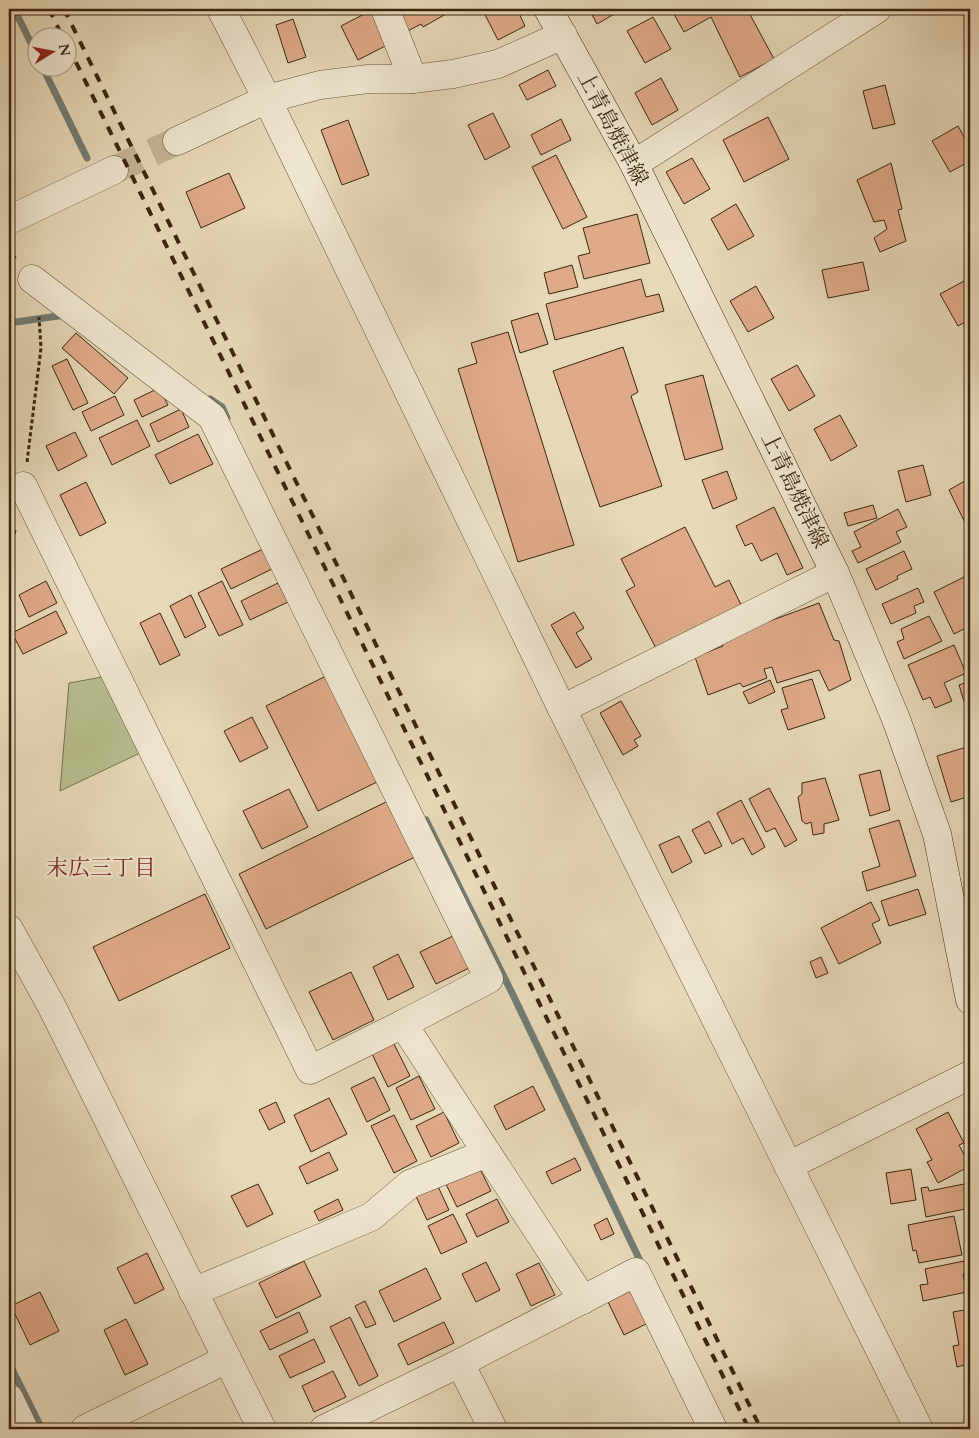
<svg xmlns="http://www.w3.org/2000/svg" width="979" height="1438" font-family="Cardo,'Noto Serif JP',serif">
<rect width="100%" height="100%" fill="#e7d8b7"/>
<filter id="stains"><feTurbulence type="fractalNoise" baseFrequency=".004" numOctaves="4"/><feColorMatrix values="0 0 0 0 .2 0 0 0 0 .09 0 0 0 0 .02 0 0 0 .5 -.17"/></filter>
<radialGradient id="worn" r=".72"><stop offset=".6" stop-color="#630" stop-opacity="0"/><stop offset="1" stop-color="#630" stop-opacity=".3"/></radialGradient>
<path fill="#b7be8e" stroke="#78724e" d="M102,677l38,76 -80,38 9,-108z"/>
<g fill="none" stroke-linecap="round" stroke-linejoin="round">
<g stroke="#737d74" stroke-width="7">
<path d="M14,9l24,48"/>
<path d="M43,68l44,90"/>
<path d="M9,323l56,-8"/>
<path d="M210,399l12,8 5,11"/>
<path d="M426,820l88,177 129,270"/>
<path d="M9,1363l33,66"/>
</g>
</g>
<g fill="#dfaa88" stroke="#39250f">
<path d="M398,9h28l2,2 3,-2h24l-32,18 -2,-3 -13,7z"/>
<path d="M482,9h35l8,17 -27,14z"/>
<path d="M589,9h34l-26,15z"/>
<path d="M671,9h76l27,50 -34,18 -29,-60 -27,15z"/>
<path d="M372,10l17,34 -31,16 -17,-34z"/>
<path d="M653,17l18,32 -26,14 -18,-32z"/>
<path d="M293,19l13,38 -18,6 -12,-38z"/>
<path d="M548,70l8,16 -29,14 -8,-15z"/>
<path d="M661,78l17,32 -26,15 -17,-32z"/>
<path d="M885,85l10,39 -22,5 -10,-38z"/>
<path d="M493,113l17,34 -25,13 -17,-35z"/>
<path d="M768,117l21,42 -45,23 -21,-42z"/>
<path d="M561,119l10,21 -30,15 -10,-20z"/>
<path d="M348,120l21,55 -27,10 -21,-55z"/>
<path d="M958,126l12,22v13l-20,11 -18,-31z"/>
<path d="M556,155l31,62 -24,12 -31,-62z"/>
<path d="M692,158l18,31 -26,15 -18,-32z"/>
<path d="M891,163l11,46 -4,1 8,31 -26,11 -6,-14 13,-9 -3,-9 -10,2 -17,-42z"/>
<path d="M229,173l16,35 -44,20 -15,-36z"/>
<path d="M736,204l18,32 -26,14 -17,-31z"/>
<path d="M637,214l13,49 -66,16 -6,-23 12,-3 -7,-25z"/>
<path d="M863,262l6,28 -41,8 -6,-28z"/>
<path d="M572,265l6,22 -29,7 -5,-21z"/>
<path d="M641,279l5,18 13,-3 5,17 -109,29 -9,-36z"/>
<path d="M966,280l4,7v32l-12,7 -18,-32z"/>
<path d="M756,286l18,32 -26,14 -18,-31z"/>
<path d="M538,313l10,31 -28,9 -9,-32z"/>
<path d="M508,332l66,213 -56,17 -60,-193 19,-6 -6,-20z"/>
<path d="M76,333l52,45 -14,16 -52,-46z"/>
<path d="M623,347l15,45 -7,4 31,90 -62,21 -47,-136z"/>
<path d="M67,359l21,44 -15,7 -21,-44z"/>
<path d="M797,365l18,31 -26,15 -18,-32z"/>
<path d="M703,375l20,74 -38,11 -20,-75z"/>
<path d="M159,388l9,17 -26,12 -8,-17z"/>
<path d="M115,396l9,19 -33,16 -9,-19z"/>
<path d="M181,409l8,18 -31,15 -8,-18z"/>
<path d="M840,415l17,31 -26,15 -17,-32z"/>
<path d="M137,420l13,26 -38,19 -13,-27z"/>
<path d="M75,432l12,24 -29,15 -12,-25z"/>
<path d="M198,434l15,30 -43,20 -15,-29z"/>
<path d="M923,465l8,30 -25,7 -8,-31z"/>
<path d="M727,471l10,28 -24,10 -11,-29z"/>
<path d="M970,478v55l-21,-43z"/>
<path d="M86,482l20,41 -26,13 -20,-41z"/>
<path d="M873,505l4,13 -29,8 -4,-13z"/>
<path d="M774,507l29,61 -16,7 -10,-22 -16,8 -9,-18 -7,3 -9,-20z"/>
<path d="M898,509l9,18 -11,5 5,10 -43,21 -6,-12 9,-4 -7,-15z"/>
<path d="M685,527l30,60 14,-7 14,29 -85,43 -32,-61 9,-5 -14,-27z"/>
<path d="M263,549l9,20 -41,20 -10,-20z"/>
<path d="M904,551l8,18 -15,7 1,3 -22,11 -10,-21z"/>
<path d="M970,574v52l-16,8 -20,-42z"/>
<path d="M46,581l11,22 -28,14 -10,-22z"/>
<path d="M222,581l21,44 -24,11 -21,-43z"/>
<path d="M278,583l10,19 -38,18 -9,-19z"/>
<path d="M918,588l6,14 -10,4 2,7 -25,11 -9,-20z"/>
<path d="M191,595l15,32 -21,11 -15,-32z"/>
<path d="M819,603l15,37 5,1 12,39 -22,11 -10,-21 -42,13 -5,-16 -8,2 3,9 -24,9 -3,-4 -32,12 -13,-38 28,-11 -2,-7z"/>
<path d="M56,611l11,22 -44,21 -11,-21z"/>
<path d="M574,612l10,16 -8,5 16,26 -16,9 -25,-43z"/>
<path d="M160,613l20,42 -20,10 -20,-42z"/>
<path d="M929,616l13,25 -38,18 -7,-17 7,-3 -3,-10z"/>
<path d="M954,645l12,28 -22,10 8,18 -17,7 -5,-11 -7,3 -15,-35z"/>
<path d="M328,675l51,106 -61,30 -52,-105z"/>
<path d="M812,679l13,39 -37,12 -7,-20 7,-2 -6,-20z"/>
<path d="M770,680l5,12 -26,12 -6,-12z"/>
<path d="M970,681v22l-5,2 -6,-20z"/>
<path d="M621,701l20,35 -7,4 4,6 -15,9 -23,-42z"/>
<path d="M252,717l16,31 -28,14 -16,-31z"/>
<path d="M970,746v50l-19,6 -14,-46z"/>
<path d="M880,770l10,40 -20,6 -11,-41z"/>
<path d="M825,778l14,42 -15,4v9l-11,2 -2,-13 -5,2 -4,-3 -4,-24 4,-3v-11z"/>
<path d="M769,788l28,52 -12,7 -10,-19 -9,4 -17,-33z"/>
<path d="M289,789l19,38 -46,22 -19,-38z"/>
<path d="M390,800l27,56 -151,73 -27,-55z"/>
<path d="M741,800l24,47 -13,8 -9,-17 -11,6 -15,-31z"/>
<path d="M899,820l17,56 -49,15 -5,-19 18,-6 -11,-37z"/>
<path d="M709,821l13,25 -17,8 -13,-24z"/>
<path d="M679,836l13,26 -20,11 -13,-28z"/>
<path d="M918,889l8,25 -37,12 -8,-25z"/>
<path d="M205,894l25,54 -111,53 -26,-54z"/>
<path d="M871,902l9,18 -8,4 9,19 -42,21 -18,-36z"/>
<path d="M453,936l16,32 -33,16 -16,-32z"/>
<path d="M398,954l16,33 -26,13 -15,-33z"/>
<path d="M821,957l7,16 -12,5 -6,-16z"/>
<path d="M351,972l23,48 -41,20 -24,-48z"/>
<path d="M394,1044l16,32 -22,11 -16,-33z"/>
<path d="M419,1076l16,33 -24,11 -15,-32z"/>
<path d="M374,1077l16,33 -23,12 -16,-34z"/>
<path d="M533,1086l12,24 -39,20 -12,-24z"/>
<path d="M329,1098l18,36 -36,18 -17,-37z"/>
<path d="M276,1102l9,20 -16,8 -10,-20z"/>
<path d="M444,1112l15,31 -28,14 -15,-31z"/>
<path d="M948,1112l16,31 -5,2 11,21 -32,17 -11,-21 5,-2 -16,-31z"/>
<path d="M394,1115l23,46 -23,12 -23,-47z"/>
<path d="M329,1152l9,18 -31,14 -8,-17z"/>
<path d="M575,1158l6,12 -29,14 -6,-12z"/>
<path d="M476,1161l15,30 -34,16 -14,-29z"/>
<path d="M911,1169l5,31 -25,4 -5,-31z"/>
<path d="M435,1180l14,30 -22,10 -14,-30z"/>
<path d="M969,1183l1,25 -44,9 -5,-29 7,-1 1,4z"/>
<path d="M258,1184l15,30 -26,13 -16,-31z"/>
<path d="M338,1199l5,11 -24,11 -5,-10z"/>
<path d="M497,1199l12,23 -32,15 -11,-23z"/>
<path d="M453,1214l14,28 -26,12 -13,-28z"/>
<path d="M954,1216l8,39 -43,8 -3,-13 -3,1 -5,-26z"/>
<path d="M607,1218l7,16 -13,6 -7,-15z"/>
<path d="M147,1253l17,36 -29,15 -18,-36z"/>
<path d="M304,1261l17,35 -45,22 -17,-35z"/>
<path d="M964,1261l2,12 -3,1 4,18 -44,9 -3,-16 8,-1 -3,-15z"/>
<path d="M486,1262l14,28 -24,12 -14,-28z"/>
<path d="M539,1263l16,32 -24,11 -15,-32z"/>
<path d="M426,1268l15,31 -47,23 -15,-31z"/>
<path d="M632,1290l16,33 -24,12 -16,-33z"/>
<path d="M40,1292l19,39 -29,14 -19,-39z"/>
<path d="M365,1301l11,23 -10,4 -11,-22z"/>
<path d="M970,1309v82h-1l-4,-26 -8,2 -4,-21 6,-1 -6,-33z"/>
<path d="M299,1312l9,20 -38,18 -10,-19z"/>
<path d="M350,1317l28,59 -19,10 -29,-59z"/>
<path d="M126,1319l22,45 -23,11 -21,-45z"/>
<path d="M444,1322l10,21 -46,22 -10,-21z"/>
<path d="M314,1339l11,23 -35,16 -11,-22z"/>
<path d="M333,1371l13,26 -32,15 -12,-26z"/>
</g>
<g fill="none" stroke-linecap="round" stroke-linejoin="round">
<path stroke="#c4b495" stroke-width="28" stroke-dasharray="28 14" stroke-linecap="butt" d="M114,170l63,-29"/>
<g stroke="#645239" stroke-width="29">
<g id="minor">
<path d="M221,9l46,90 295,610 357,720"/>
<path d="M385,9l28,70"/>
<path d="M634,164l243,-155"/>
<path d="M32,279l180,138 277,562 -86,45"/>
<path d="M23,486l287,584 93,-46 180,276"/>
<path d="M562,709l273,-136"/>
<path d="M788,1166l182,-91"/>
<path d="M193,1292l178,-75 39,-33 77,-31"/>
<path d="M460,1363l33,66"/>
<path d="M9,1398l15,31"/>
<path d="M85,1429l142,-70"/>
<path d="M324,1429l136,-66 176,-91 77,157"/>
</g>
</g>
<g stroke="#645239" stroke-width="29">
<g id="tertiary">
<path d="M177,141l90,-42 53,-14 48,-6h45l40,-5 45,-10 65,-29"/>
<path d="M9,220l105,-50"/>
<path d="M9,929l42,76 211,424"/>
</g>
</g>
<g stroke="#39250f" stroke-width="29">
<path id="secondary" d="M548,9l86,155 201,409 61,146 41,115 33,166"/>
</g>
<g stroke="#39250f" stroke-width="3" stroke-dasharray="4 2.5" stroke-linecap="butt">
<path d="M9,250l7,9"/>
<path d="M27,462l14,-114 -2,-31"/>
<path d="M9,559l6,-29"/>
</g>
<use href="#minor" stroke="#efe6d0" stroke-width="28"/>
<use href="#tertiary" stroke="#efe6d0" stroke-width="28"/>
<use href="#secondary" stroke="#efe6d0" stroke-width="28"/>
<g stroke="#39250f" stroke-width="4" stroke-dasharray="9 9" stroke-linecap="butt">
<path d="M49,9l14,29"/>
<path d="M64,9l697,1420"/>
<path d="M68,46l681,1383"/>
</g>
</g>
<g text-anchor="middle" stroke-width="4.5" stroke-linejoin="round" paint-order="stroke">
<g font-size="21" fill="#39250f" stroke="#efe6d0">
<text transform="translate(613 128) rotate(62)" y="7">上青島焼津線</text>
<text transform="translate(795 490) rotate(64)" y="7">上青島焼津線</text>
</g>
<g font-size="22" fill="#7a1f14" stroke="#efe6d0">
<text x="101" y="875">末広三丁目</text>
</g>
</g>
<rect width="979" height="1438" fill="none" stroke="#e7d8b7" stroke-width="30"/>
<rect x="10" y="10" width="959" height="1418" fill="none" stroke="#39250f" stroke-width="2.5"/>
<rect x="15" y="15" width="949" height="1408" fill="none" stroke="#39250f"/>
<g transform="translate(52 52) rotate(80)"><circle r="24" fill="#efe6d0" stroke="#a69983"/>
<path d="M0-4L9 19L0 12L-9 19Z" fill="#8f2418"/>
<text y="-8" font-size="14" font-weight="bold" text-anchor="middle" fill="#39250f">N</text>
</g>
<rect width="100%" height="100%" filter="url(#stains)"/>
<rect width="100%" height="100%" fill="url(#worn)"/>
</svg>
